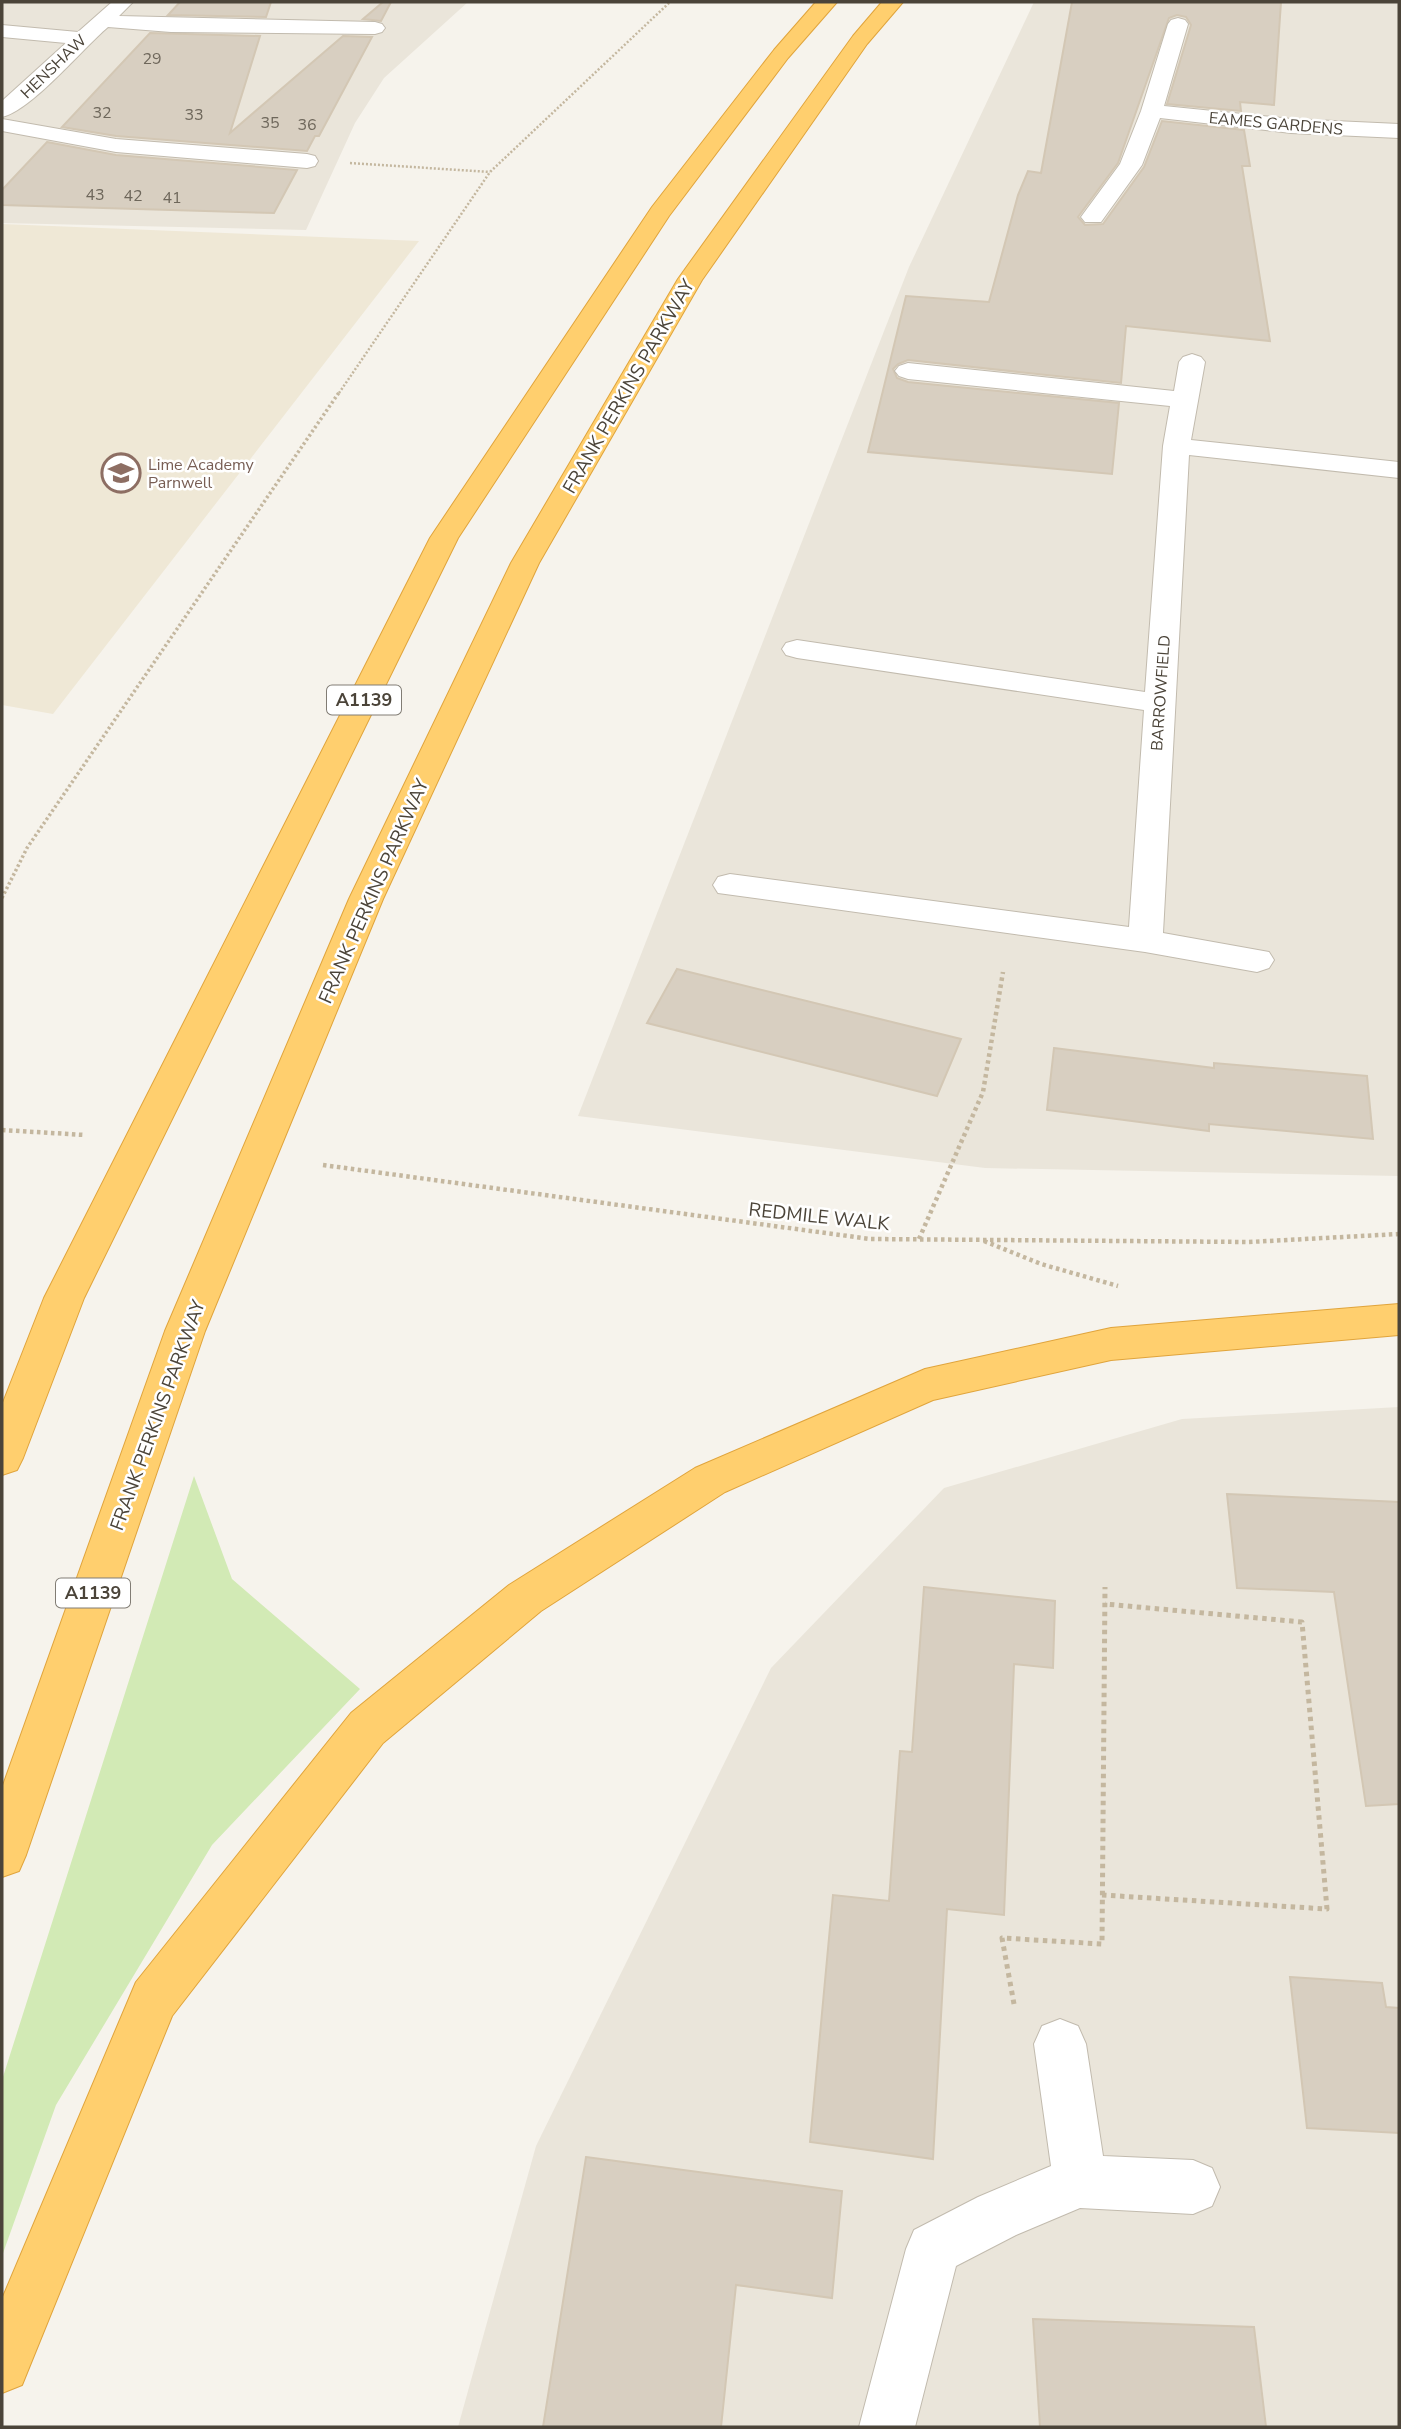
<svg xmlns="http://www.w3.org/2000/svg" width="1401" height="2429" font-family="'Nunito Sans',sans-serif">
<rect width="100%" height="100%" fill="#f6f3ec"/>
<g fill="#eae5da">
<path d="M2,2h466l-84,76 -29,45 -49,107 -304,-7z"/>
<path d="M1034,2h365v1174l-414,-8 -407,-52 331,-849z"/>
<path d="M1399,1407v1020h-941l78,-281 235,-478 173,-180 238,-69z"/>
</g>
<path fill="#efe8d6" d="M2,224l417,17 -366,473 -51,-9z"/>
<path fill="#d2eab5" d="M194,1476l38,103 128,110 -148,156 -156,260 -54,151v-176z"/>
<g fill="#d8cfc1" stroke="#d3c7b4" stroke-width="2">
<path d="M180,2h91l-5,15 -98,-2z"/>
<path d="M383,2h8l-10,19 -18,-2z"/>
<path d="M1072,2h209l-7,103 -34,-3 1,9 -74,-7 24,-79 -5,-8 -9,-2 -8,3 -51,145 -40,54 7,8 18,-1 41,-57 18,-46 82,9 6,36h-8l28,175 -144,-15 -5,57 -213,-23 -10,4 -5,5 4,9 11,4 211,21 -7,71 -244,-22 38,-156 83,6 29,-107 10,-24 13,2z"/>
<path d="M150,33l110,3 -30,97 113,-97 29,1 -53,99h-4l-8,15 -191,-15 -54,-9z"/>
<path d="M47,142l69,13 181,15 -23,43 -272,-8v-15z"/>
<path d="M677,969l284,70 -24,57 -290,-73z"/>
<path d="M1054,1048l160,20v-5l153,13 6,63 -164,-15v7l-162,-21z"/>
<path d="M1227,1494l172,8v302l-33,2 -32,-214 -97,-4z"/>
<path d="M924,1587l131,14 -2,67 -39,-4 -10,251 -57,-6 -14,250 -123,-17 23,-247 56,6 11,-150 12,1z"/>
<path d="M1290,1977l92,6 4,24 13,1v125l-92,-5z"/>
<path d="M586,2157l256,34 -10,107 -96,-13 -15,142h-178z"/>
<path d="M1033,2319l221,8 12,100h-226z"/>
</g>
<g fill="none" stroke-linecap="round" stroke-linejoin="round">
<g stroke="#c2bbae" stroke-width="2">
<g id="minor">
<path d="M112,2h21l-14,14 256,6 7,2 3,4 -3,4 -7,2 -204,-2 -63,-5c-26,22 -77,84 -106,90v-16l64,-58 -64,-6v-12l76,7z"/>
<path d="M1178,18l7,2 3,4 -24,82 127,13 108,5v14l-108,-5 -131,-15 -18,47 -41,57h-16l-4,-5 39,-53 21,-53 27,-87 3,-4z"/>
<path d="M2,119l114,20 191,15 8,2 3,5 -3,5 -8,2 -191,-16 -114,-21z"/>
<path d="M1192,354l9,3 4,5 -14,78 208,22v16l-210,-23 -26,478 106,19 5,8 -5,8 -12,4 -112,-20 -427,-59 -5,-8 5,-8 12,-3 399,53 15,-217 -347,-52 -11,-3 -4,-6 4,-6 11,-3 348,52 18,-246 7,-40 -262,-27 -9,-3 -4,-5 4,-5 9,-3 266,28 5,-29 4,-5z"/>
<path d="M1060,2019l18,7 8,18 17,112 90,4 19,8 8,19 -8,19 -19,8 -113,-6 -64,27 -60,31 -41,161h-56l47,-178 8,-19 64,-33 73,-31 -17,-122 8,-18z"/>
</g>
</g>
<g stroke="#e0a43c" stroke-width="2">
<g id="highway">
<path d="M816,2h21l-49,56 -119,158 -211,322 -374,760 -61,160 -6,12 -15,5v-70l42,-107 386,-760 222,-331 122,-157z"/>
<path d="M882,2h21l-36,42 -165,236 -163,283 -156,336 -178,432 -179,524 -7,16 -17,6v-89l163,-457 184,-432 162,-336 167,-284 175,-243z"/>
<path d="M1399,1304v31l-288,25 -178,40 -208,92 -184,119 -158,132 -211,273 -150,369 -20,8v-94l134,-317 215,-269 158,-128 186,-117 230,-99 186,-41z"/>
</g>
</g>
<g stroke="#c4b79f" stroke-width="2.5" stroke-dasharray="2 2" stroke-linecap="butt">
<path d="M350,163l140,9"/>
<path d="M339,393l151,-221 180,-170"/>
</g>
<path stroke="#c4b79f" stroke-width="3.5" stroke-dasharray="2.5 2.5" stroke-linecap="butt" d="M2,898l25,-50 313,-457"/>
<g stroke="#c4b79f" stroke-width="4.5" stroke-dasharray="3.5 3.5" stroke-linecap="butt">
<path d="M2,1130l83,5"/>
<path d="M323,1165l547,74 379,3 150,-8"/>
<path d="M919,1239l64,-147 20,-120"/>
<path d="M984,1241l57,23 77,22"/>
</g>
<g stroke="#c4b79f" stroke-width="5" stroke-dasharray="4.5 4.5" stroke-linecap="butt">
<path d="M1102,1895l225,14 -25,-287 -197,-18"/>
<path d="M1014,2004l-12,-66 100,6 3,-357"/>
</g>
<use href="#minor" fill="#fff" fill-rule="evenodd"/>
<use href="#highway" fill="#ffcf6e" fill-rule="evenodd"/>
</g>
<defs>
<g id="school-ring" transform="scale(2.0125)"><circle r="9.5" fill="#fff" stroke="#8d6e63" stroke-width="1.5"/><path d="M0-5L7-2L0 1L-7-2ZM-4 1L0 2.5L4 1V4Q0 6-4 4Z" fill="#8d6e63"/></g>
</defs>
<g fill-rule="evenodd">
<use href="#school-ring" x="121" y="473"/>
</g>
<g text-anchor="middle" stroke-width="5" stroke-linejoin="round" paint-order="stroke">
<g font-size="16" fill="#6e675b">
<text x="152" y="64">29</text>
<text x="102" y="118">32</text>
<text x="194" y="120">33</text>
<text x="270" y="128">35</text>
<text x="307" y="130">36</text>
<text x="95" y="200">43</text>
<text x="133" y="201">42</text>
<text x="172" y="203">41</text>
</g>
<g font-size="16" fill="#4b4439" stroke="#fff">
<text transform="translate(53 66) rotate(-44)" y="6">HENSHAW</text>
<text transform="translate(1276 123) rotate(5)" y="6">EAMES GARDENS</text>
<text transform="translate(1160 693) rotate(-86)" y="6">BARROWFIELD</text>
</g>
<g font-size="16" fill="#785e54" stroke="#fff" text-anchor="start">
<text x="148" y="470">Lime Academy<tspan x="148" dy="18">Parnwell</tspan></text>
</g>
<g fill="#fff" stroke="#817c74" stroke-width="2">
<rect x="327" y="685.5" width="74" height="29" rx="5"/>
<rect x="56" y="1578.5" width="74" height="29" rx="5"/>
</g>
<g font-size="18" font-weight="bold" fill="#4b4439">
<text x="364" y="706">A1139</text>
<text x="93" y="1599">A1139</text>
</g>
<g font-size="19" fill="#4b4439" stroke="#fff">
<text transform="translate(628 386) rotate(-60)" y="7">FRANK PERKINS PARKWAY</text>
<text transform="translate(373 891) rotate(-66)" y="7">FRANK PERKINS PARKWAY</text>
<text transform="translate(819 1216) rotate(6)" y="7">REDMILE WALK</text>
<text transform="translate(157 1415) rotate(-70)" y="7">FRANK PERKINS PARKWAY</text>
</g>
</g>
<rect width="1401" height="2429" fill="none" stroke="#4b4439" stroke-width="7"/>
</svg>
